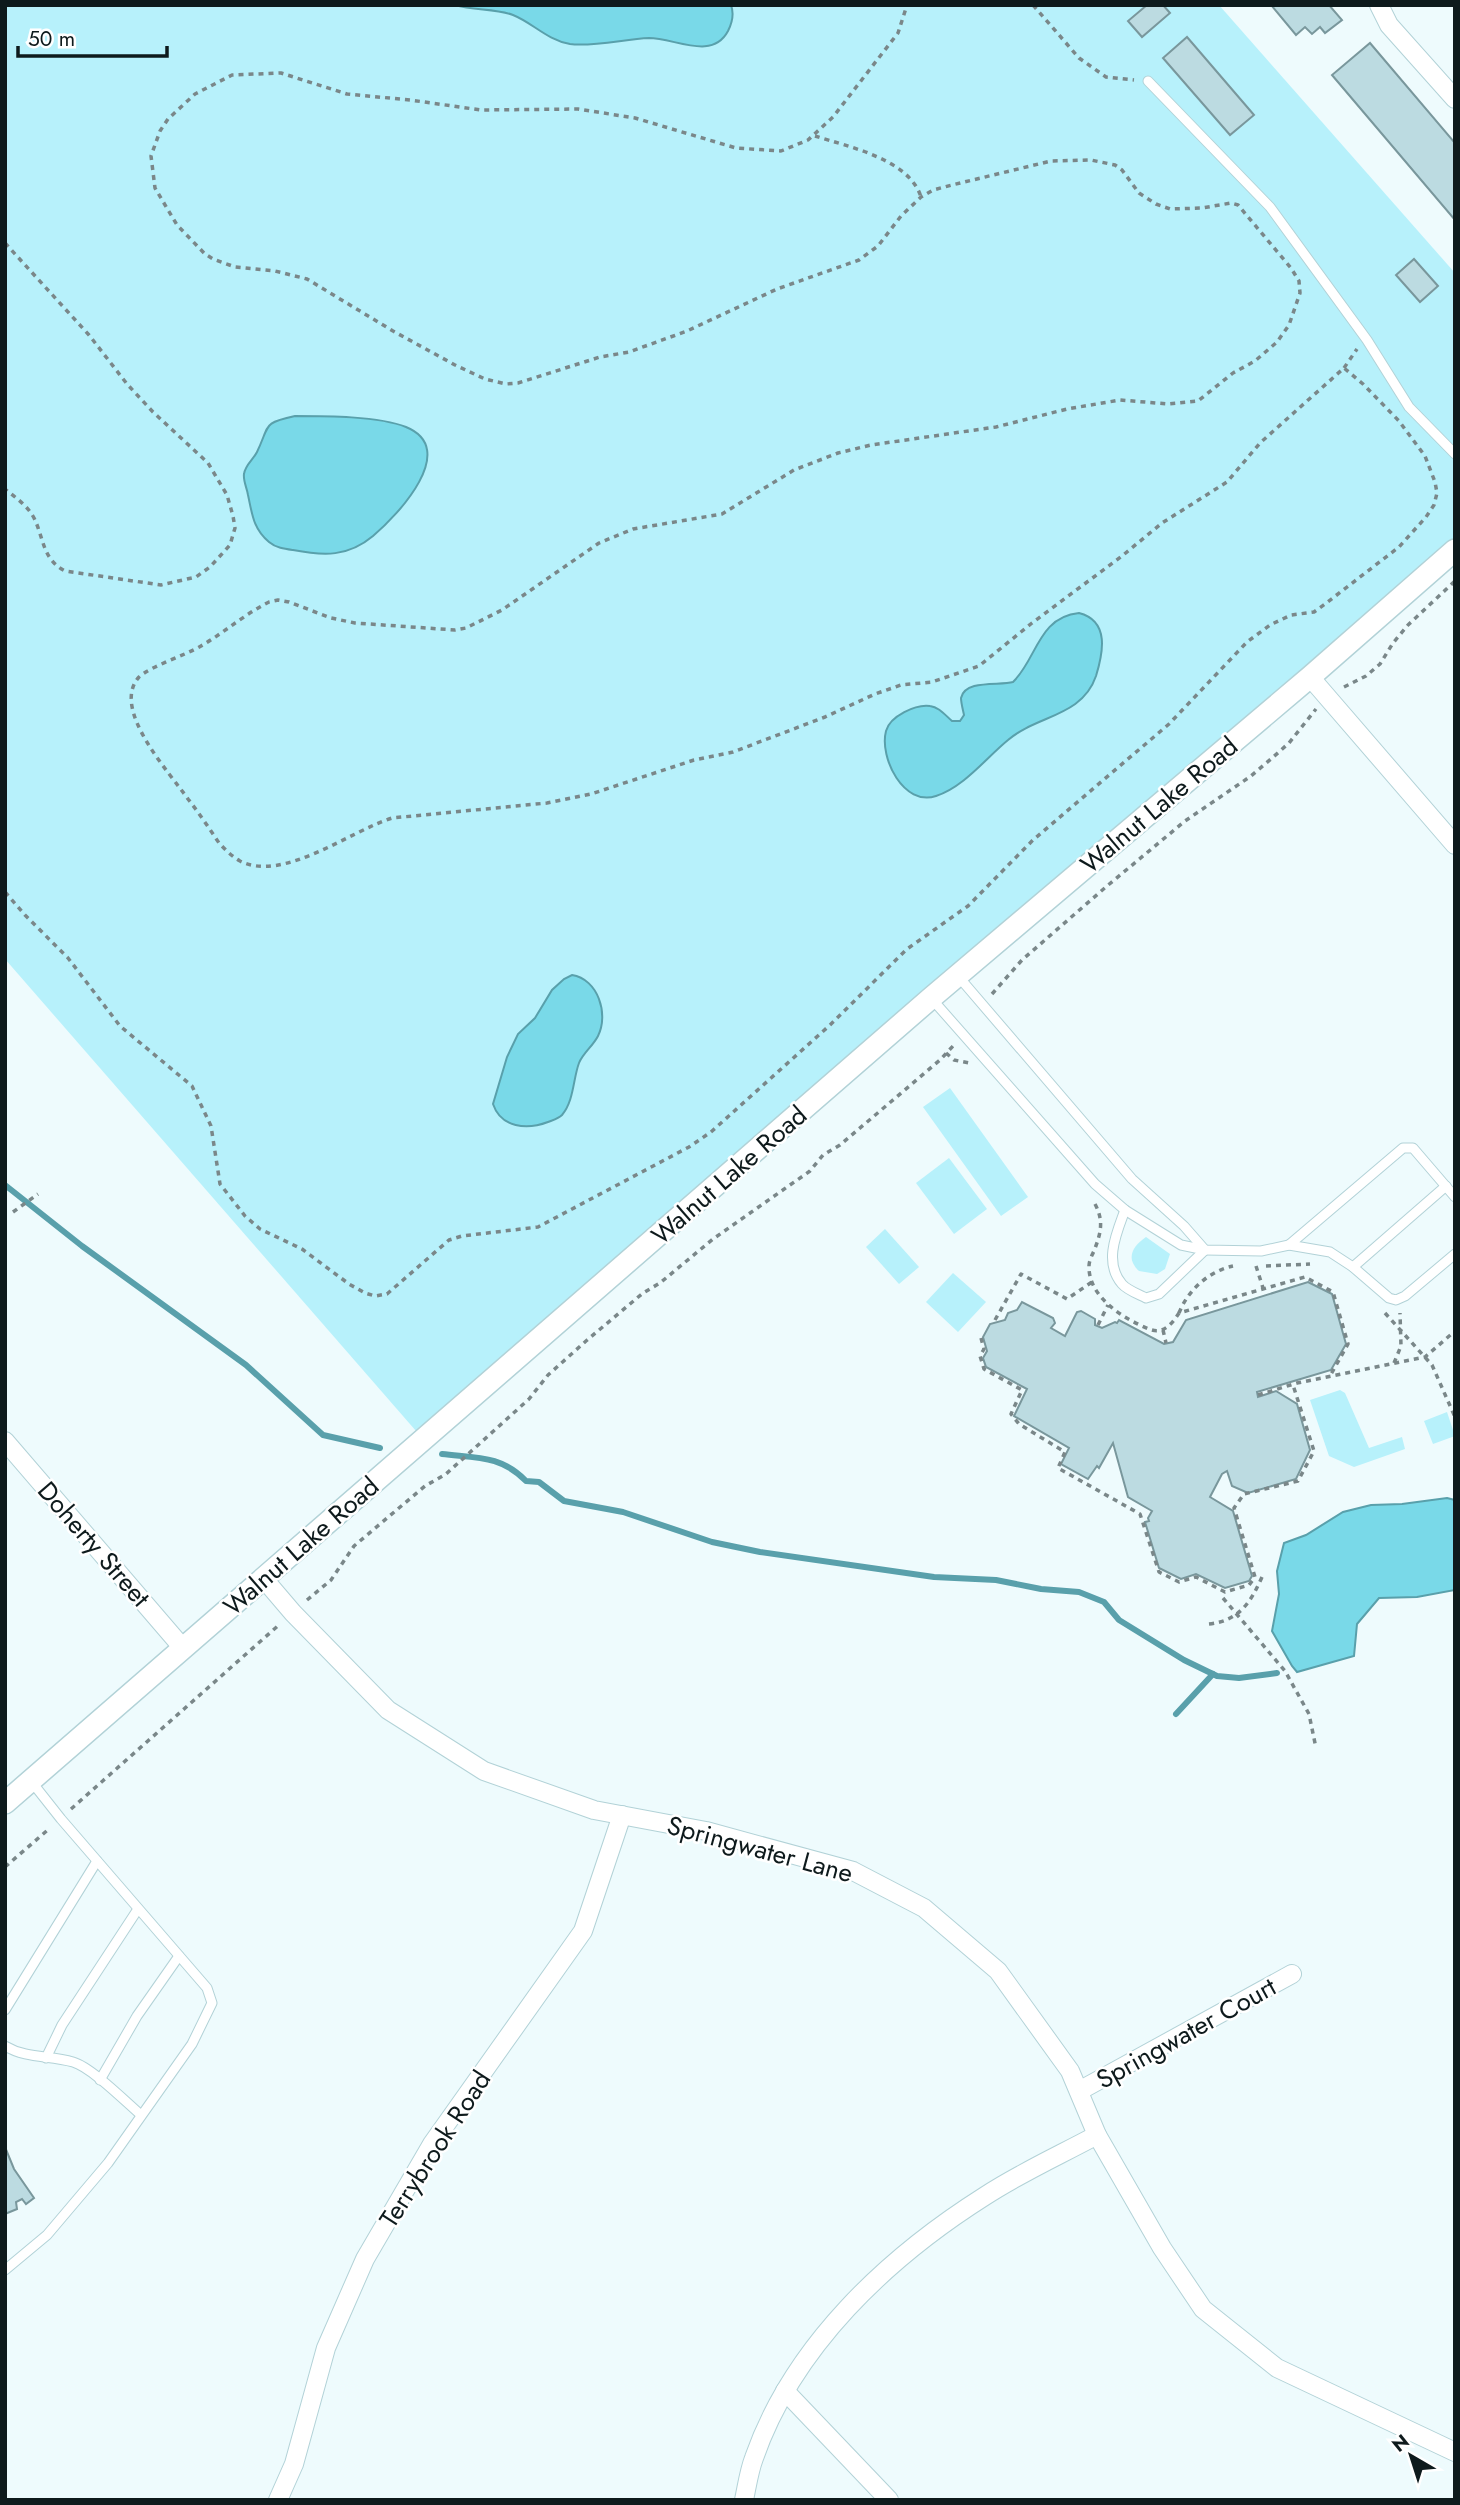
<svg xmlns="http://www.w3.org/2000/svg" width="1460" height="2505" font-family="Jost,sans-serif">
<rect width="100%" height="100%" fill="#eefbfd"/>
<g fill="#b7f1fb">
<path d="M5,5h1214l236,268v271l-1032,895 -418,-480z"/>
<path d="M950,1088l78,109 -27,19 -78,-109z"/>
<path d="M949,1158l38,51 -33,25 -38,-51z"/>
<path d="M885,1229l34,38 -20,17 -33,-37z"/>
<path d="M1146,1237l24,17 -5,15 -8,5 -18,-3c-14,-13 -6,-25 7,-34z"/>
<path d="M953,1273l33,29 -28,30 -32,-30z"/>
<path d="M1340,1390l5,3 24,55 33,-11 3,12 -51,18 -25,-11 -19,-56z"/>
<path d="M1447,1412l8,24 -22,8 -9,-23z"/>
</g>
<g fill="#79d9e8" stroke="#59a0ab" stroke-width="2">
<path d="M455,5h276c3,8 1,18 -3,26 -16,30 -53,7 -79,7 -24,1 -56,9 -79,6 -23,-4 -37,-21 -57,-29 -18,-7 -39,-4 -58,-10z"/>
<path d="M295,416c30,0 84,0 111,11 54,22 -8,88 -33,109 -25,21 -49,20 -80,14 -8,-1 -17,-2 -24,-8 -16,-13 -17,-29 -21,-47 -1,-7 -5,-14 -4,-21 1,-9 9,-14 13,-22 13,-27 5,-29 38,-36z"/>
<path d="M1079,613c31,8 24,40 17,63 -14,41 -59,39 -88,64 -22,18 -44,47 -72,56 -32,11 -57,-38 -50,-65 4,-15 30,-27 44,-25 9,1 15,9 22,15h8l4,-6c-1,-5 -3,-12 -3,-17 4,-19 39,-12 52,-16 24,-23 25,-65 66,-69z"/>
<path d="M572,975c26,4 37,39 26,61 -5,10 -15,17 -19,27 -6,16 -5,38 -17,52 -4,4 -9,5 -14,7 -21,8 -47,6 -55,-18l14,-47 11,-23 17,-16 17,-28 12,-11z"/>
<path d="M1447,1498l8,2v90l-38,7 -38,1 -22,26 -3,32 -57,16 -5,-6 -20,-35 7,-37 -2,-23 7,-28 22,-8 37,-23 28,-7 31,-1z"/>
</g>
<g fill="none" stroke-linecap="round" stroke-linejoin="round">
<g stroke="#59a0ab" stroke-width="6">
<path d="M5,1185l77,61 164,119 77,70 57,13"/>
<path d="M442,1454c34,4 59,1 84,27l13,1 25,19 59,11 89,30 48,10 174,25 62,3 45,9 38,3 25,10 15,18 65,40 33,16 22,2 38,-5"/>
<path d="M1176,1714l37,-40"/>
</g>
</g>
<g fill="#bcdbe1" stroke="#79979c" stroke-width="2">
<path d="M1147,5h16l7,8 -28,24 -14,-16z"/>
<path d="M1271,5h58l13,15 -17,13 -5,-6 -8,7 -7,-7 -9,8z"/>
<path d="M1187,37l67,78 -24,20 -67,-77z"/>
<path d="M1370,43l85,100v77l-123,-145z"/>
<path d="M1414,259l24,27 -18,16 -24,-27z"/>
<path d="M1308,1282l24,12 14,50 -15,26 -74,22 1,5 18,-6 21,13 13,46 -14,29 -48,14 -16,-7 -5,-15 -5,3 -12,23 23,14 19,65 -3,5 -24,7 -29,-14 -15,5 -22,-11 -14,-46 4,-1 -1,-3 4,-7 -24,-14 -15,-54 -14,25 -2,-2 -9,13 -27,-15 8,-16 -55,-32 13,-27 -41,-22 -3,-9 4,-7 -4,-14 7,-13 15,-4 3,-7 9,-3 5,-8 31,16 2,5 -4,5 14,8 12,-24 4,-1 14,8v6l7,3 13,-6 2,1 2,-3 45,24 9,-2 13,-22z"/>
<path d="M5,2147l9,22 20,29 -8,6 -4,-5 -6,3 1,7 -12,5z"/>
</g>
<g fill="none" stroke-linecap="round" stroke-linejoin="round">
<g stroke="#b2d2d7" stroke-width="11">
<g id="service">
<path d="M1148,81l122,126 97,133 42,67 46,47"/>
<path d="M958,976l174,203 52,47 21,24"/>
<path d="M931,998l164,186 30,26 56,35 24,5 56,1 28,-6 41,7 23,15 36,31 7,2 9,-4 50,-42"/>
<path d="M1125,1210c-8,22 -22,52 -3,74 5,6 16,10 24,14l13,-4 46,-44"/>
<path d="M1289,1245l114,-97h10l42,49"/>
<path d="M1353,1267l93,-81"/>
<path d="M5,2010l92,-149"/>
<path d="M5,2046c22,13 44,9 68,16 18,5 53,40 68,53"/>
<path d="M46,2058l16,-33 76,-116"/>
<path d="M100,2080l37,-64 42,-60"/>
<path d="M5,2270l42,-35 61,-72 84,-119 20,-41 -5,-15 -146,-169 -30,-38"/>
</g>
</g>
<g stroke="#b2d2d7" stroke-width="20">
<g id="minor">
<path d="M1379,5l10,20 66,74"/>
<path d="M1310,677l145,168"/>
<path d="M5,1441l177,206"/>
<path d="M264,1579l29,34 95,97 96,61 110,39 112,21 147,40 71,37 74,63 72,100 27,64 65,113 41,61 74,59 178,84"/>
<path d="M1079,2091l213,-117"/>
<path d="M785,2391l104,109"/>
<path d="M278,2500l16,-36 32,-116 39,-89 67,-115 151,-213 39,-116"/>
<path d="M744,2500c3,-14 5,-29 10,-42 39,-112 133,-200 231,-262 35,-23 75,-41 112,-61"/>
</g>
</g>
<g stroke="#b2d2d7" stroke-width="24">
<path id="tertiary" d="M5,1803l926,-805 379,-321 145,-127"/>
</g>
<g stroke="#7a8789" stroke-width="3.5" stroke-dasharray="5 5" stroke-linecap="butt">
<path d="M1033,5l46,53 27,19 28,3"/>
<path d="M815,136c34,11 94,23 106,61"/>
<path d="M5,243l84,92 38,49 26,28 55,51 19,32 6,21 2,12 -5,17 -20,22 -14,10 -35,8 -96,-14c-23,-12 -21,-33 -31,-53 -7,-13 -18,-20 -29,-29"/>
<path d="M1344,368l13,-19"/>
<path d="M1344,687l22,-11 14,-12 13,-21 15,-18 47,-44"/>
<path d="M5,892l20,23 43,43 52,68 72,60 19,40 9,58 25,32 15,13 42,20 47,35 16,9 10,3 12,-2 62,-54 13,-4 76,-9 151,-80 22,-15 119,-107 77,-76 61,-43 65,-66 136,-116 78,-82 23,-17 21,-10 23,-3 11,-8 74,-57 27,-30 8,-12 3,-12 -2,-11 -10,-26 -26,-35 -36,-37 -19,-16 -84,75 -33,39 -65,41 -40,33 -90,67 -53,43 -47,16 -31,3 -26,9 -50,23 -92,35 -39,8 -103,34 -44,9 -155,15c-42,13 -109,65 -152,43 -9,-5 -15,-12 -21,-18 -10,-15 -20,-30 -31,-44 -18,-26 -78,-90 -49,-122 10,-10 47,-22 62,-31 24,-14 44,-32 68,-44l9,-2 11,2 42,16 24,5 100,7 11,-2 36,-18 97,-67 34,-14 89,-15 72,-44 44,-17 33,-8 125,-18 71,-18 53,-9 48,4 30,-3 35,-28 22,-12 22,-19 12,-17 11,-32 -1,-12 -8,-13 -53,-63 -7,-2 -29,5 -32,1 -14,-5 -17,-11 -17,-23 -7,-5 -24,-5 -40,1 -99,24 -19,5 -12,7 -20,19 -23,30 -19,14 -82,29 -90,42 -58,21 -29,5 -82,26 -12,1 -21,-5 -30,-14 -62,-34 -86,-52 -32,-8 -40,-4 -22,-8 -8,-5 -28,-29 -22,-37 -4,-32 9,-25 8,-12 27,-25 37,-19 49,-2 66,21 63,6 71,10 97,-1 57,9 101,30 45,3 27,-11 25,-23 65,-84 9,-28"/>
<path d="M992,994l30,-34 85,-74 78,-65 66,-45 20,-17 18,-16 27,-34"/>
<path d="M946,1053l8,7 15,3"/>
<path d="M1095,1204c9,17 6,29 -1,47 -2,4 -5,10 -5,15 -1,31 35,53 60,63 14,6 23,-5 30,-16l126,-36 28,15 15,52 -18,32"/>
<path d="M13,1212l25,-18"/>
<path d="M1256,1266l7,22"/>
<path d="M1266,1266l44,-2"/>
<path d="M1179,1313c9,-23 30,-42 54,-47"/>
<path d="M1385,1313l47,52 23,52"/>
<path d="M995,1320l26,-46 46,25 25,-17"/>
<path d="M1098,1325l10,-20"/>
<path d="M1163,1330l3,13"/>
<path d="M981,1338l3,11 -4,7 4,13 38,21 -11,24 8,10 46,28 -7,16 82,46 19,58 20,10 17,-5 29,15 24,-7 6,-8 -21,-69 10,-14 54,-13 16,-30 -21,-66"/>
<path d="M1394,1363l7,-17 -1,-33"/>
<path d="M1258,1395l39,-12 128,-26 30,-26"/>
<path d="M1223,1598l62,73 24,43 7,34"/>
<path d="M307,1600l24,-20 23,-34 71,-60 21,-12 83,-75 19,-24 38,-34 57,-48 17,-10 53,-44 97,-68 13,-16 17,-10 100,-85 14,-15"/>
<path d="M1209,1624c30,-3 42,-22 53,-47"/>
<path d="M71,1809l209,-185"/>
<path d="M5,1867l45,-39"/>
</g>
<use href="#service" stroke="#fff" stroke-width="9"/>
<use href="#minor" stroke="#fff" stroke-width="18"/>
<use href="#tertiary" stroke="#fff" stroke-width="21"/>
</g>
<g text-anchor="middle" stroke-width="5" stroke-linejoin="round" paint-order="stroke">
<g font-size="26" fill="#0e1a1c" stroke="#fff">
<text transform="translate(1159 805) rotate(-40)" y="9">Walnut Lake Road</text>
<text transform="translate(729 1175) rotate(-41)" y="9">Walnut Lake Road</text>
<text transform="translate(94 1544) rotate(49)" y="9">Doherty Street</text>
<text transform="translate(301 1546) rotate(-41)" y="9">Walnut Lake Road</text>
<text transform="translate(760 1849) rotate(15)" y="9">Springwater Lane</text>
<text transform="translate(1186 2033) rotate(-29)" y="9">Springwater Court</text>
<text transform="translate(435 2149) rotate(-57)" y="9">Terrybrook Road</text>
</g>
</g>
<rect width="1460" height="2505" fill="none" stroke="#0e1a1c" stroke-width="14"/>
<g transform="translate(1411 2456) rotate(321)" stroke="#ffffff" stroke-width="5" paint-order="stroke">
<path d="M0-5L12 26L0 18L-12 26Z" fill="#0e1a1c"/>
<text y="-10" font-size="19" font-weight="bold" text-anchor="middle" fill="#0e1a1c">N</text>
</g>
<path d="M18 46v10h149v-10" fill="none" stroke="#0e1a1c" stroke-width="3.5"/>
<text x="28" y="46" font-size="21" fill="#0e1a1c" stroke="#ffffff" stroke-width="5" paint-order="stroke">50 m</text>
</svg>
